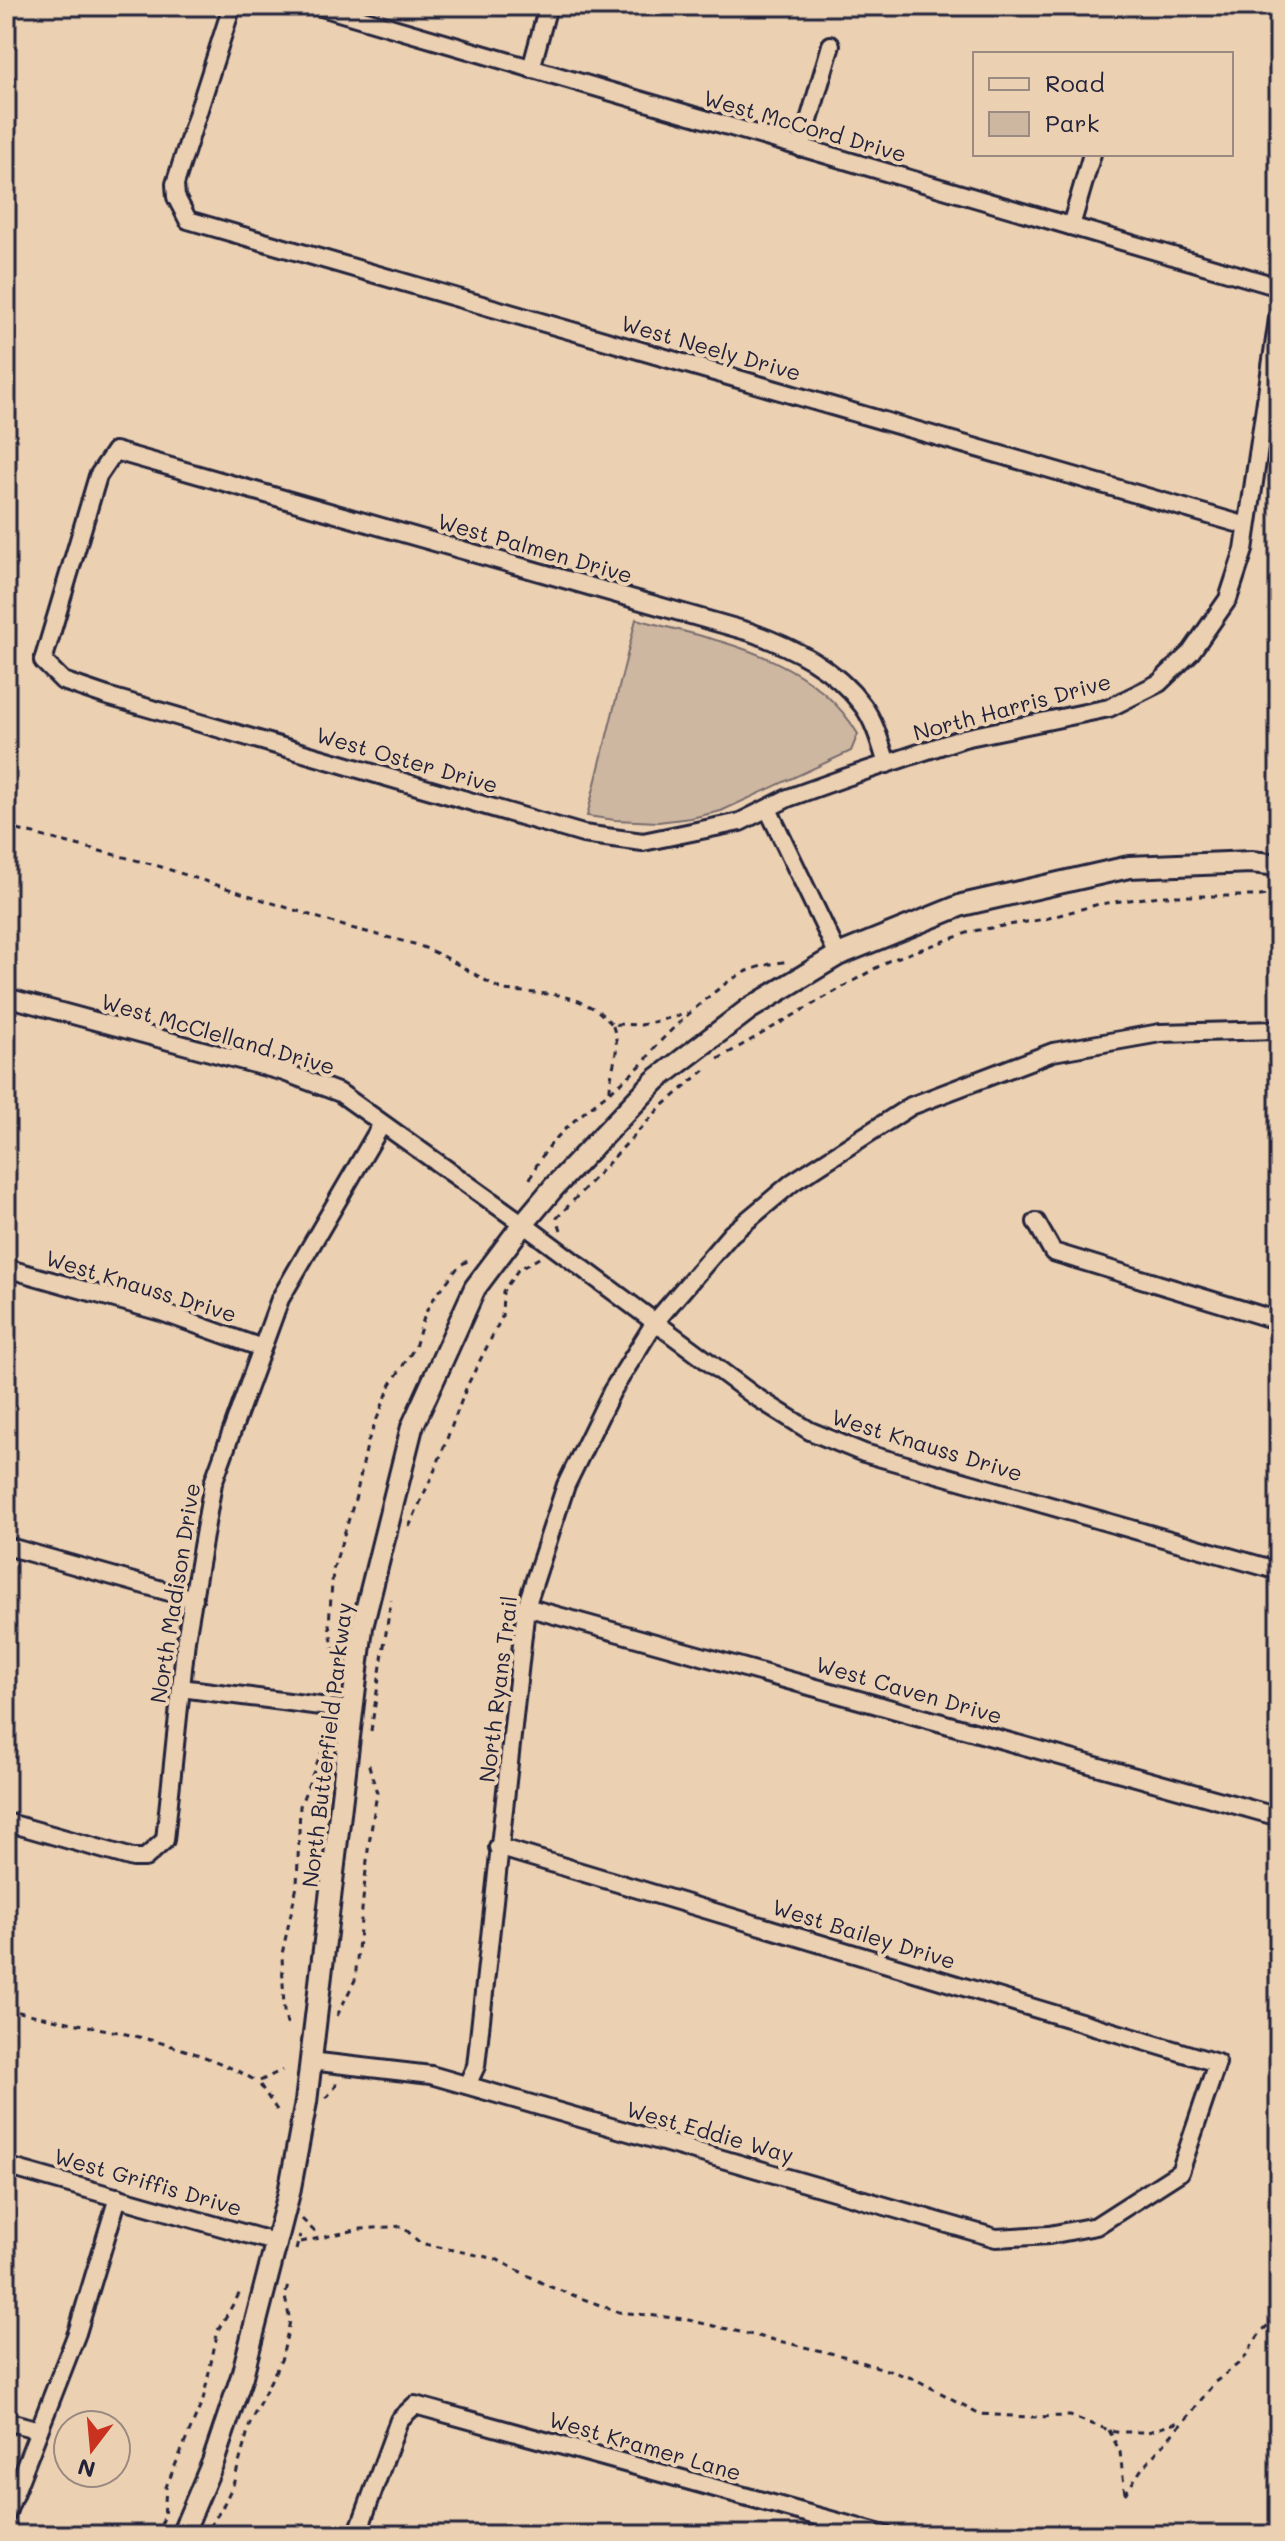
<svg xmlns="http://www.w3.org/2000/svg" width="1285" height="2541" font-family="Mali,sans-serif">
<rect width="100%" height="100%" fill="#ebd0b2"/>
<filter id="ink" filterUnits="userSpaceOnUse"><feTurbulence type="fractalNoise" baseFrequency=".0125" numOctaves="2"/><feDisplacementMap in="SourceGraphic" scale="16" xChannelSelector="R" yChannelSelector="G"/><feConvolveMatrix kernelMatrix="1 2 1 2 8 2 1 2 1" color-interpolation-filters="sRGB"/></filter>
<g filter="url(#ink)">
<path fill="#ceb7a1" stroke="#786c6e" stroke-width="2" d="M636,619c82,22 175,36 222,115l-7,17 -130,60 -30,7 -33,4 -43,-2 -28,-4z"/>
<g fill="none" stroke-linecap="round" stroke-linejoin="round">
<g stroke="#22223b" stroke-width="22">
<g id="minor">
<path d="M232,6l-57,178 1,13 12,23 1059,306"/>
<path d="M318,6l961,281"/>
<path d="M531,69l17,-63"/>
<path d="M801,148l30,-103"/>
<path d="M1071,226l21,-72"/>
<path d="M887,764c-6,-19 -12,-42 -24,-58 -29,-39 -69,-58 -113,-74l-635,-181 -17,25 -55,185 20,20 44,15 476,138 60,8 97,-20 48,-24 56,-20 120,-40 145,-30 50,-25 32,-31 37,-53 16,-49 35,-238"/>
<path d="M768,809l70,146"/>
<path d="M6,997l278,75 56,21 183,131 230,171 57,36 54,22 415,118"/>
<path d="M1036,1222l17,30 226,69"/>
<path d="M6,1268l155,44 101,36"/>
<path d="M6,1546l188,53"/>
<path d="M526,1607l753,210"/>
<path d="M181,1688l170,22"/>
<path d="M6,1822l127,36h12l20,-18 21,-200 27,-157 67,-184 102,-175"/>
<path d="M310,2061l121,14 565,163 53,-3 47,-9 84,-54 37,-109 -719,-216"/>
<path d="M467,2085l9,-19 50,-459 40,-122 46,-94 43,-69 76,-88 62,-52 118,-76 142,-54 107,-19 119,-3"/>
<path d="M6,2166l272,77"/>
<path d="M6,2421l33,9"/>
<path d="M6,2515l71,-182 41,-136"/>
<path d="M357,2535l42,-115 16,-15 470,130"/>
</g>
</g>
<g stroke="#22223b" stroke-width="26">
<path id="tertiary" d="M182,2535l31,-73 29,-86 47,-183 17,-91 56,-475 50,-200 63,-139 48,-64 31,-37 102,-107 93,-71 89,-54 124,-50 167,-38 122,-5 28,3"/>
</g>
<g stroke="#22223b" stroke-width="3" stroke-dasharray="6 6" stroke-linecap="butt">
<path d="M6,827l149,38 192,62 71,18 27,12 57,33 57,5 20,6 18,9 15,14"/>
<path d="M718,1059l170,-98 85,-30 72,-12 54,-15 61,-8h101l18,-4"/>
<path d="M610,1091c0,-27 13,-39 2,-67l29,1 49,-12"/>
<path d="M530,1179c22,-54 76,-78 115,-118 4,-5 7,-11 11,-15 15,-17 61,-59 80,-69 16,-10 34,-13 53,-16"/>
<path d="M561,1230l-4,-12 102,-109 47,-40"/>
<path d="M409,1527l28,-62 30,-79 35,-69 1,-26 15,-21 23,-13"/>
<path d="M334,1653l-5,-29 4,-54 23,-74 12,-55 23,-57 24,-37 10,-33 7,-13 27,-35 13,-8"/>
<path d="M371,1731l20,-131"/>
<path d="M6,2009c86,20 174,28 252,73"/>
<path d="M337,2016l18,-36 13,-130 9,-57 -9,-31"/>
<path d="M287,2024l-3,-13 -2,-57 15,-68 3,-80 21,-53"/>
<path d="M326,2098l10,-12v-5"/>
<path d="M277,2110l-19,-28 24,-12"/>
<path d="M302,2219l17,17"/>
<path d="M301,2242l60,-13 41,-3 18,17 76,16 52,27 71,26 65,7 159,37 72,23 65,35 48,3 42,-1 39,14 15,2h24l34,-11"/>
<path d="M296,2250l4,-15"/>
<path d="M1109,2430l11,22 5,42"/>
<path d="M1125,2494l16,-24 50,-57 23,-30 29,-23 17,-27 19,-19"/>
<path d="M209,2527l12,-17 12,-25 18,-65 31,-62 8,-37 -5,-24 3,-12"/>
<path d="M156,2535l8,-17 2,-31 37,-87 15,-70 24,-41"/>
</g>
<use href="#minor" stroke="#ebd0b2" stroke-width="16"/>
<use href="#tertiary" stroke="#ebd0b2" stroke-width="20"/>
</g>
</g>
<g text-anchor="middle" stroke-width="8" stroke-linejoin="round" paint-order="stroke">
<g font-size="22" fill="#22223b" stroke="#ebd0b2">
<text transform="translate(805 126) rotate(16)" y="8">West McCord Drive</text>
<text transform="translate(711 348) rotate(16)" y="8">West Neely Drive</text>
<text transform="translate(535 548) rotate(16)" y="8">West Palmen Drive</text>
<text transform="translate(1012 707) rotate(-15)" y="8">North Harris Drive</text>
<text transform="translate(407 760) rotate(16)" y="8">West Oster Drive</text>
<text transform="translate(218 1034) rotate(16)" y="8">West McClelland Drive</text>
<text transform="translate(141 1286) rotate(17)" y="8">West Knauss Drive</text>
<text transform="translate(927 1445) rotate(17)" y="8">West Knauss Drive</text>
<text transform="translate(175 1593) rotate(-81)" y="8">North Madison Drive</text>
<text transform="translate(498 1689) rotate(-83)" y="8">North Ryans Trail</text>
<text transform="translate(909 1690) rotate(16)" y="8">West Caven Drive</text>
<text transform="translate(327 1745) rotate(-83)" y="8">North Butterfield Parkway</text>
<text transform="translate(864 1934) rotate(17)" y="8">West Bailey Drive</text>
<text transform="translate(710 2132) rotate(16)" y="8">West Eddie Way</text>
<text transform="translate(148 2182) rotate(16)" y="8">West Griffis Drive</text>
<text transform="translate(645 2446) rotate(16)" y="8">West Kramer Lane</text>
</g>
</g>
<rect width="1285" height="2541" fill="none" stroke="#ebd0b2" stroke-width="32"/>
<rect x="16" y="16" width="1253" height="2509" fill="none" stroke="#22223b" stroke-width="3" filter="url(#ink)"/>
<rect x="973" y="52" width="260" height="104" fill="#ebd0b2" stroke="#9b8a82" stroke-width="2"/>
<rect x="989" y="78" width="40" height="12" fill="#ebd0b2" stroke="#9b8a82" stroke-width="2"/>
<text x="1045" y="92" font-size="24" fill="#22223b">Road</text>
<rect x="989" y="112" width="40" height="24" fill="#ceb7a1" stroke="#9b8a82" stroke-width="2"/>
<text x="1045" y="132" font-size="24" fill="#22223b">Park</text>
<g transform="translate(92 2449) rotate(196)"><circle r="38" fill="#ebd0b2" stroke="#9b8a82" stroke-width="2"/>
<path d="M0-6L14 30L0 20L-14 30Z" fill="#c8321e"/>
<text y="-12" font-size="22" font-weight="bold" text-anchor="middle" fill="#22223b">N</text>
</g>
</svg>
